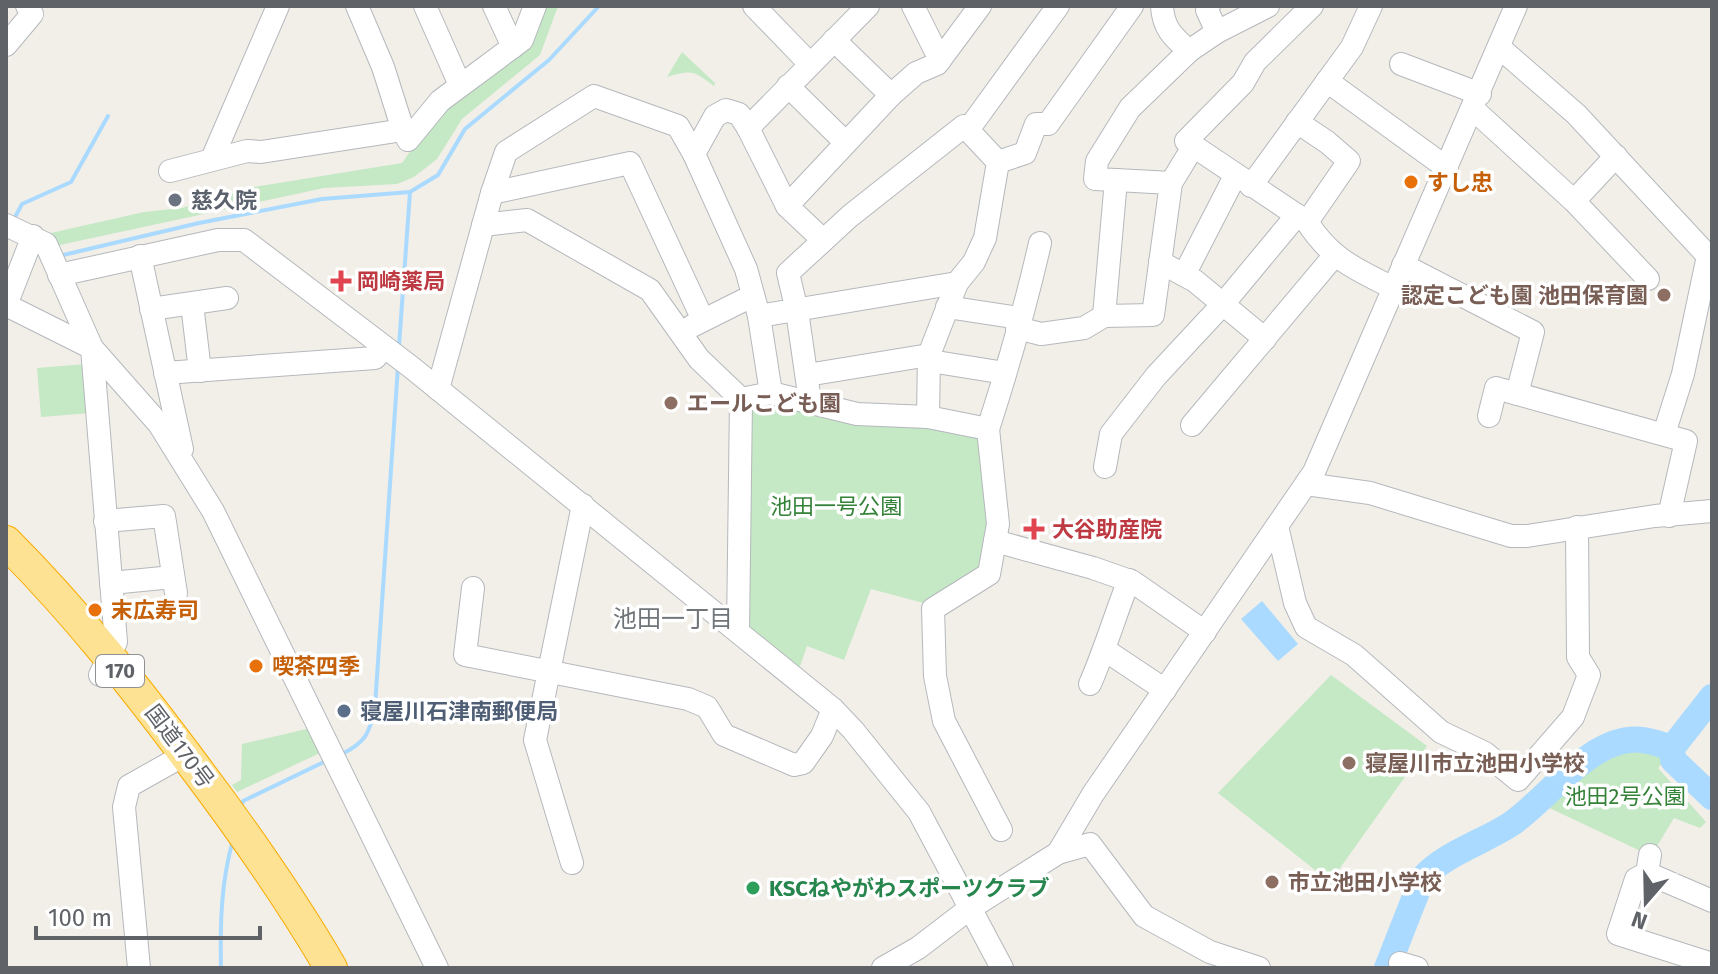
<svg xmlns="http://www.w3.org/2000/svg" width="1718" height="974" font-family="'Fira Sans','Noto Sans JP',sans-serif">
<rect width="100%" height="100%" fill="#f1efe8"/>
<g fill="#c5e8c5">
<path d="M539,6h19l-18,49 -78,64 -25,40 -23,18 -17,7 -73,4 -269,58 -4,-13 93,-21 38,-4 66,-20 154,-25 36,-52z"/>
<path d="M682,52l33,31 -1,3c-20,-15 -22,-17 -47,-9z"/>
<path d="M86,364l4,49 -49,4 -4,-49z"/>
<path d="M766,403l205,28 14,14 5,109 -7,19 -52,32 -60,-16 -27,71 -37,-14 -8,23 -56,-42 6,-215z"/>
<path d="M1331,675l96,71 -97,136 -112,-89z"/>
<path d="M311,728l11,24 -85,40 -5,-7 9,-5 1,-36z"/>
<path d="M1638,743l30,14 -10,11 48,54 -6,6 -26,-10 -23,38 -110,-52 50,-45z"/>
</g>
<path fill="#aadaff" d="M1262,601l36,43 -20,17 -37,-42z"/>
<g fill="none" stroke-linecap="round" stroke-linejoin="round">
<g stroke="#aadaff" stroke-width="4">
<path d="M14,219l8,-15 49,-22 37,-66"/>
<path d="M59,256l140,-33 123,-24 88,-7 28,-17 27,-46 84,-69 50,-54"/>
<path d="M399,346l11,-154"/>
<path d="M342,754c24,-12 28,-21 33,-48l23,-340"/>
<path d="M241,808l2,-7 83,-40"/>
<path d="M221,968c-1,-44 0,-86 12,-128"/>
</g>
<g stroke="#aadaff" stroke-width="26">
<path d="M1672,748l1,12 39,37"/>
<path d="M1387,968l35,-89c23,-26 60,-36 89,-55 37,-25 81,-90 131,-84 10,1 20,5 30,8l40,-51"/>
</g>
<g stroke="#b5b8bc" stroke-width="24">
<g id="minor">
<path d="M425,6l35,79"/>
<path d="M494,6l19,41"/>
<path d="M754,6l56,58"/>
<path d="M913,6l27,54"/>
<path d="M1058,6l-90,124 30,32 27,-9 11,-29h12l84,-118"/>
<path d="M1162,6c1,22 11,31 27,45"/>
<path d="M1209,6l-2,4 10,22"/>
<path d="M1312,6l-57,56 -12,21 -57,58 121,81c25,38 47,46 86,66"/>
<path d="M834,40l57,55"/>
<path d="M6,45l26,-31 -5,-8"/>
<path d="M1500,48l76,66 132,142"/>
<path d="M1401,64l79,30"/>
<path d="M1327,81l120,87"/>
<path d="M788,86l57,56"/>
<path d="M1473,109l101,92 74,78"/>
<path d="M1297,122l30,20 22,19 -42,61"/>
<path d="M748,128l39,78 36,34"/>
<path d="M403,130l5,10 32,-39 82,-61 13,-34"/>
<path d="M212,159l66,-153"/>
<path d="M170,171l77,-20 14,1 142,-22 -20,-63 -26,-61"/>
<path d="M1116,180l55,3 22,-36"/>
<path d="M1251,186l101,-139 19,-41"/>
<path d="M492,193l138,-30 73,157"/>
<path d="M1574,201l42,-45"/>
<path d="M787,206l104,-111 25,-22 21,-9 43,-58"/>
<path d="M6,225l40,19 46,104 67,76 54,87 224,457"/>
<path d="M483,225l44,-5 123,70 49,69 42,40 30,-6 86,21 71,3 60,12 10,95 -9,50 -56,35 2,67 9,45 57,109"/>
<path d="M140,256l42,193"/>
<path d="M1160,262l35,19 70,58"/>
<path d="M1403,265l130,67 -16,62"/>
<path d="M59,275l159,-35h26l167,127 422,342 20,21 66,82 83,156"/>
<path d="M1184,275l51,-99"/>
<path d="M192,304l8,67"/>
<path d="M6,305l86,43 24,294 -16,33"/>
<path d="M6,305l27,-69"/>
<path d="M947,307l72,11"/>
<path d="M151,309l76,-11"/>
<path d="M759,316l198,-33"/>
<path d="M1104,316l12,-136 -21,-1 2,-18 33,-53 59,-57 28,-19 51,-26"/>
<path d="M692,326l60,-30"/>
<path d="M1017,328l24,6 43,-6 20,-12 49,-1 18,-132"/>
<path d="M930,361l75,12"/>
<path d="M165,373l210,-15 9,-10"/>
<path d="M807,375l122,-20"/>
<path d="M438,389l54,-196 14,-41 88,-56 84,30 16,28"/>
<path d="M771,393l-12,-77 -13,-47 -52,-115 21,-38 11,-6 13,4 9,14 120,-122"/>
<path d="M810,401l-13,-90 -9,-38 62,-57 114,-90"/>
<path d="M1489,416l7,-28 190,53 -17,75"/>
<path d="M928,417l1,-62 28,-72 17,-21 11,-24 13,-76"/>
<path d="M1192,425l142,-169"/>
<path d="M988,429c20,-62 38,-124 52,-186"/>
<path d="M1664,434l19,-60 25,-118 4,2"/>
<path d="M1105,467l6,-33 45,-58 68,-73 73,-88"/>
<path d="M1306,484l64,9 141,43h16l128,-20 57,-5"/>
<path d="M105,521l59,-5 12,77"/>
<path d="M1277,526l18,77 11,24 48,28 87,77 44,21 33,27 55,-63 16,-42 -11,-18 -1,-130"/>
<path d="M995,541l98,27 40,14 72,50"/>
<path d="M111,583l62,-6"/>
<path d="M473,588l-8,67 223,44 19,8 17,28 70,30 9,-2 19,-27 11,-27"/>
<path d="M738,631l3,-232"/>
<path d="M1105,650l60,40"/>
<path d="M1090,684c15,-34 25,-69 39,-104"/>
<path d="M1058,853l32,-9 54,72 66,36 49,16"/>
<path d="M1650,855l-3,18 -11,6 -18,55 94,30"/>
<path d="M572,863l-37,-123 48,-235"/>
<path d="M1647,873l65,28"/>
<path d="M1400,963l17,5"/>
<path d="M139,968l-15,-161 5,-21 57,-32"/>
<path d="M883,968l35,-20 51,-39 89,-56 35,-59 221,-322 202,-466"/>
</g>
</g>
<g stroke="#f9ab00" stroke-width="34">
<path id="highway" d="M6,542c69,69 130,146 188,224 49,65 96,132 137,202"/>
</g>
<use href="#minor" stroke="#fff" stroke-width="22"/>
<use href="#highway" stroke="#fde293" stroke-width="32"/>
</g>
<g fill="#e8710a" stroke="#fff" stroke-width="3">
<circle cx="1411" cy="182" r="8"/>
<circle cx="95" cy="610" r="8"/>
<circle cx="256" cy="666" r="8"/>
</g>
<circle fill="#6b7280" stroke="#fff" stroke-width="3" cx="175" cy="200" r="8"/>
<g fill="#e0444e" stroke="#fff" stroke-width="3">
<path d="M337 269h8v8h8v8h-8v8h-8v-8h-8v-8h8z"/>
<path d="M1030 517h8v8h8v8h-8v8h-8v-8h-8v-8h8z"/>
</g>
<g fill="#8d6e63" stroke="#fff" stroke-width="3">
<circle cx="1664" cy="295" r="8"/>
<circle cx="671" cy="403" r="8"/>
<circle cx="1349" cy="763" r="8"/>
<circle cx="1272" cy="882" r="8"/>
</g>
<circle fill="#5c6f8a" stroke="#fff" stroke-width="3" cx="344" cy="711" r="8"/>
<circle fill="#2e9e5b" stroke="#fff" stroke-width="3" cx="753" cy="888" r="8"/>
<g text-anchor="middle" stroke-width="7" stroke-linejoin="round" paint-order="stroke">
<rect fill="#fff" stroke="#8f9295" stroke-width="2" x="96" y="655" width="48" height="32" rx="6"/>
<g font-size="20" font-weight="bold" fill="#5f6368">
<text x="120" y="678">170</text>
</g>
<g font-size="22" font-weight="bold" fill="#c56008" stroke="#fff" text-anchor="start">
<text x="1427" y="190">すし忠</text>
<text x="111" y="618">末広寿司</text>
<text x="272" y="674">喫茶四季</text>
</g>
<g font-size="22" font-weight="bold" fill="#5b616d" stroke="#fff" text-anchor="start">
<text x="191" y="208">慈久院</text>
</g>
<g font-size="22" font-weight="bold" fill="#be3a42" stroke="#fff" text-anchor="start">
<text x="357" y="289">岡崎薬局</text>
<text x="1052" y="537">大谷助産院</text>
</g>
<g font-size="22" font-weight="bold" fill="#785e54" stroke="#fff" text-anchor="start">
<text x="1648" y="303" text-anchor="end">認定こども園 池田保育園</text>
<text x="687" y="411">エールこども園</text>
<text x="1365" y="771">寝屋川市立池田小学校</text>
<text x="1288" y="890">市立池田小学校</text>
</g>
<g font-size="22" fill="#348238" stroke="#fff">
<text x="836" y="514">池田一号公園</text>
<text x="1625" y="804">池田2号公園</text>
</g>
<g font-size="22" font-weight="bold" fill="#4e5e75" stroke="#fff" text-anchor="start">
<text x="360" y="719">寝屋川石津南郵便局</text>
</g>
<g font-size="22" fill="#5f6368" stroke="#fff">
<text transform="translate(180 746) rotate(53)" y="8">国道170号</text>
</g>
<g font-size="22" font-weight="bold" fill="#27864d" stroke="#fff" text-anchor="start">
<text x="769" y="896">KSCねやがわスポーツクラブ</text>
</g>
<g font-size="24" fill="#70757a" stroke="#fff">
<text x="673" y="627">池田一丁目</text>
</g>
</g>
<rect width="1718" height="974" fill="none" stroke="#5f6368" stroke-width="16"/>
<g transform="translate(1646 902) rotate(200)" stroke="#ffffff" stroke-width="6" paint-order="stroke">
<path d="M0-6L14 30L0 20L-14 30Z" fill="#5f6368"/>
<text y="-12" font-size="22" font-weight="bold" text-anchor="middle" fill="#5f6368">N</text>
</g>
<path d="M36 926v12h224v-12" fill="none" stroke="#5f6368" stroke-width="4"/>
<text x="48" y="926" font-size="24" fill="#5f6368" stroke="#ffffff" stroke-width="6" paint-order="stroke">100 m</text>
</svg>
